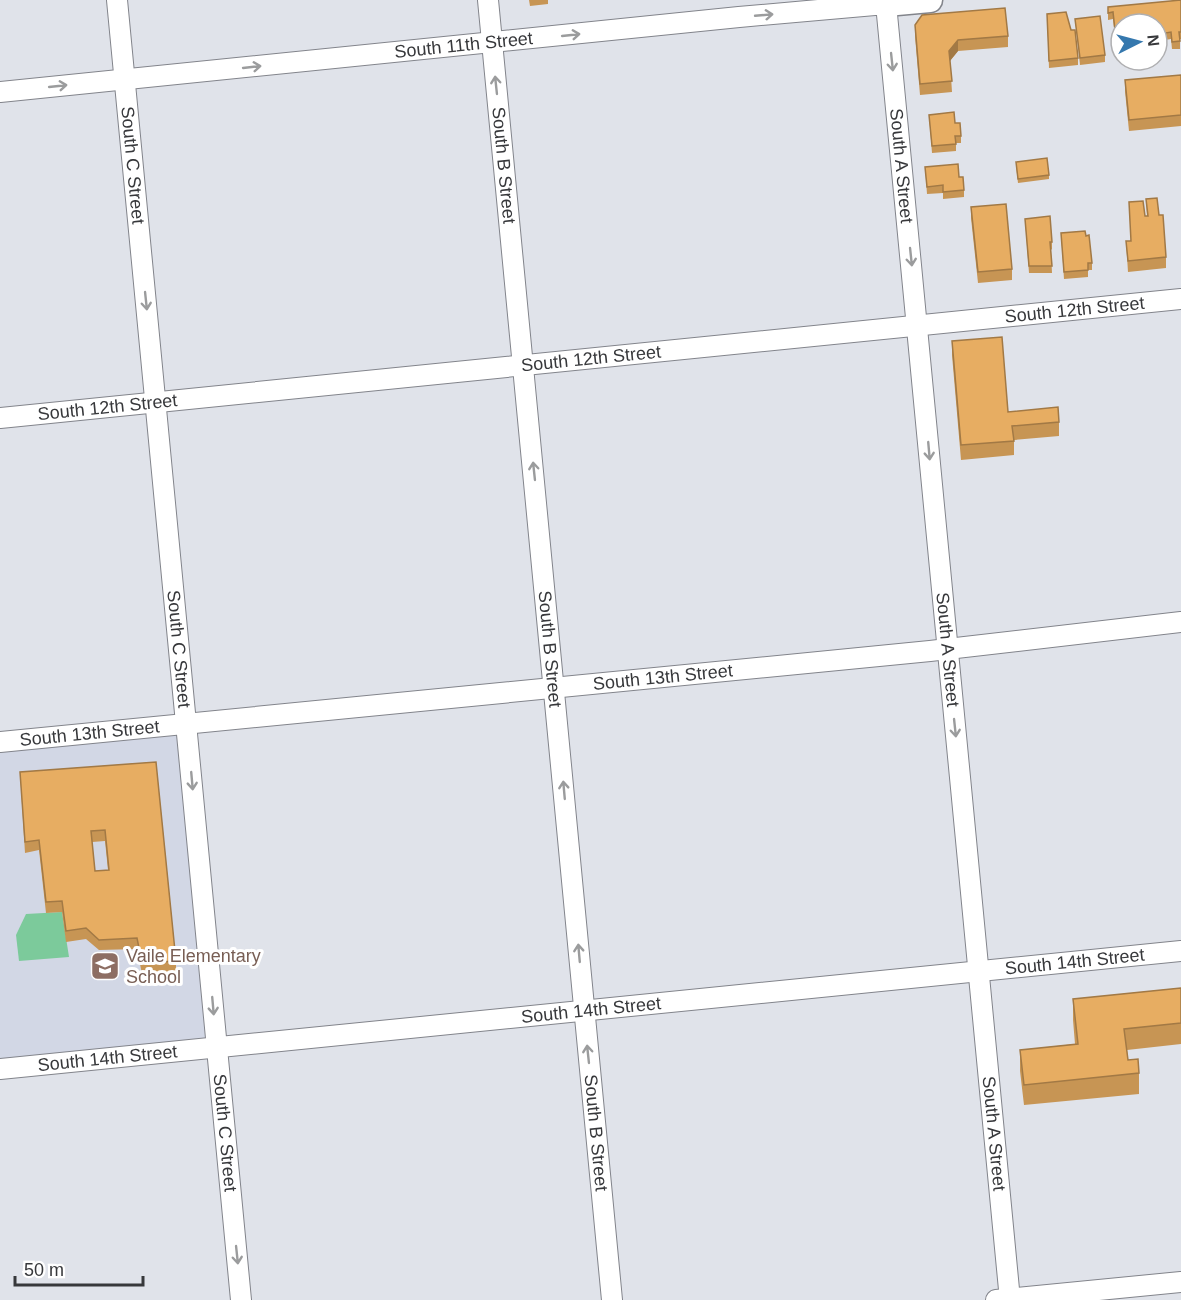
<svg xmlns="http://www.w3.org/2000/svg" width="1181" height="1300" font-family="Helvetica,sans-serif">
<rect width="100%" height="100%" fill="#e0e3ea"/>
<path fill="#d2d7e5" d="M187,723l30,324 -217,22v-327z"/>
<path fill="#7cca9b" d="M62,912l7,45 -50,4 -3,-26 10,-21z"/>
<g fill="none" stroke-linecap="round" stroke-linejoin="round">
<g stroke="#82848b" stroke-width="22">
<g id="minor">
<path id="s1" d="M117,0l124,1300"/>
<path id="s2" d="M488,0l124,1300"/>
<path id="s3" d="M0,92l739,-75 147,-13 124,1296"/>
<path id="s4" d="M0,418l1181,-119"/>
<path id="s5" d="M0,742l930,-91 251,-29"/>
<path id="s6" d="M0,1069l1181,-118"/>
<path d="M996,1300l185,-18"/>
</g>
</g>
<g stroke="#82848b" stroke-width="27">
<path id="major" d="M886,0v4l44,-4"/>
</g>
<use href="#minor" stroke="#fff" stroke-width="20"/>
<use href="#major" stroke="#fff" stroke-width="24"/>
</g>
<g fill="#c79554" fill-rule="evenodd">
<path d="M529,0h19v4l-18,2z"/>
<path d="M1181,0v39h-1v10h-8l-1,-10 -6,1 1,10 -9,1v-27h-36v30l-4,1 -4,-36 -5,1v-13z"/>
<path d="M1047,14l31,44v7l-29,3z"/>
<path d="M1075,19l30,36v7l-25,3z"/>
<path d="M915,25l93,11v11l-50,4 -8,10 2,31 -32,3 -5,-59z"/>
<path d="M1181,75v51l-52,5 -4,-40v-11z"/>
<path d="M929,115l26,8 6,13v7h-5v8l-24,2z"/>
<path d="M1016,165l33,10v4l-31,4z"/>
<path d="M925,167l34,10 5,13v7l-21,2v-6l-16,1z"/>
<path d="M1146,199l13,16 7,42v11l-38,4 -2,-31h4l15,-25h2z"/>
<path d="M971,207l41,62v11l-34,3 -7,-65z"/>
<path d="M1025,219l27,23v7l-1,1 1,23h-23z"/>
<path d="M1061,233l31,30v7h-4v7l-24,2z"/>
<path d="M952,341l56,71 51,10v14l-45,4v15l-53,5 -9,-105z"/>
<path d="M156,762l20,199v11l-34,2 -5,-25 -38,1 -13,-11 -20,3 -4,-30 -16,1 -7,-63 -14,3 -5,-81zM105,841l3,29 -13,1 -3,-29z"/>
<path d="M1181,988v56l-54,6 1,10 11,13v21l-115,11 -4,-34v-21l55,-6 -2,-24v-21z"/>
</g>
<path fill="#a27945" d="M958,40v11l-9,11v-11z"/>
<g fill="#e7ad62" stroke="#a27945" stroke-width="1.5" fill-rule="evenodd">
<path d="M1181,0v32h-2l1,9 -8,1 -1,-10 -6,1 1,10 -9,1v-20h-36v23l-4,1 -4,-36 -5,1v-6z"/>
<path d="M1005,8l3,28 -50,4 -9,11 3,30 -32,3 -5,-59 7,-10z"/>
<path d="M1066,12l5,18h4l3,28 -29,3 -2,-47z"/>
<path d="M1100,16l5,39 -25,3 -5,-39z"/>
<path d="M1181,75v40l-52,5 -4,-40z"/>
<path d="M954,112l1,11h5l1,13h-6l1,8 -24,2 -3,-31z"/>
<path d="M1047,158l2,17 -31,4 -2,-17z"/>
<path d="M958,164l1,13h4l1,13 -21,2v-7l-16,2 -2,-20z"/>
<path d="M1157,198l2,17h4l3,42 -38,4 -2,-20h5l-2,-39 14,-1 2,15h3l-2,-17z"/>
<path d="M1006,204l6,65 -34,3 -7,-65z"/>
<path d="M1050,216l2,26h-2l2,24h-23l-4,-47z"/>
<path d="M1085,231l1,5 3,-1 3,28h-4v7l-24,2 -3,-39z"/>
<path d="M1002,337l6,75 50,-5 1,15 -47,4 2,15 -53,4 -9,-104z"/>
<path d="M156,762l20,199 -34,2 -5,-25 -38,2 -13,-12 -20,3 -4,-30 -16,1 -7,-62 -14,2 -5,-70zM105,830l4,40 -14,1 -4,-40z"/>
<path d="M1181,988v35l-57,6 4,31 10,-1 1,14 -115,12 -4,-35 58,-6 -5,-45z"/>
</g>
<defs><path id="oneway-shaft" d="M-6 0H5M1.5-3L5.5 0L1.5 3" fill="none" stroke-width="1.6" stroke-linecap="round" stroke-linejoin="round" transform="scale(1.5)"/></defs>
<g stroke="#9b9c9d">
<use href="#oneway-shaft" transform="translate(764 15) rotate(-5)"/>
<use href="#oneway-shaft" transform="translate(571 35) rotate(-6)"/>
<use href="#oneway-shaft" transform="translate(892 62) rotate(84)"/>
<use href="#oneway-shaft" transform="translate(252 67) rotate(-6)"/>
<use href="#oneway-shaft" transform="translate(496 85) rotate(-96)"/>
<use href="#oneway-shaft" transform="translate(58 86) rotate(-6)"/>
<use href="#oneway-shaft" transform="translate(911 257) rotate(84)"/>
<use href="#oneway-shaft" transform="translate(146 301) rotate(84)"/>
<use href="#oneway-shaft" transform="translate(929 451) rotate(85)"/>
<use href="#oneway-shaft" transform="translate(534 471) rotate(-96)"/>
<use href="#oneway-shaft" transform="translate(955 728) rotate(84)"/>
<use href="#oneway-shaft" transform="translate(192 781) rotate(85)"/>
<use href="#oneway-shaft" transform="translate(564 790) rotate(-95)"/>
<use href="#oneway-shaft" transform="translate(579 953) rotate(-95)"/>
<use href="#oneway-shaft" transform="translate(213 1006) rotate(85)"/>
<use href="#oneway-shaft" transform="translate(588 1054) rotate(-96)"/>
<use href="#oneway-shaft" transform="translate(237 1255) rotate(84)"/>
</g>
<defs>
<g id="school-square" transform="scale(1.5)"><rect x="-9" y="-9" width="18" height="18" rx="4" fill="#8d6e63" stroke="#fff"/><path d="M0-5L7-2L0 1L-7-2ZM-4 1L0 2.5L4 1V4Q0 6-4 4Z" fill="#fff"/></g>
</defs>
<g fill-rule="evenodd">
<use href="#school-square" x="105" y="966"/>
</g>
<g text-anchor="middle" stroke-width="6" stroke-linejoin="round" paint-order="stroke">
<g font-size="18" fill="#37383b" stroke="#fff">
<text dy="6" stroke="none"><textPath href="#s3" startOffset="466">South 11th Street</textPath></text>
<text dy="6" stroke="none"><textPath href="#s1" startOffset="166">South C Street</textPath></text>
<text dy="6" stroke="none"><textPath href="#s2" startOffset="166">South B Street</textPath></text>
<text dy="6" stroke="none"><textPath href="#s3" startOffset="1053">South A Street</textPath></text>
<text dy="6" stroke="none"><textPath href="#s4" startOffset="1080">South 12th Street</textPath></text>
<text dy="6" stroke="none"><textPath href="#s4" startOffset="594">South 12th Street</textPath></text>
<text dy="6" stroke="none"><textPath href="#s4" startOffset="108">South 12th Street</textPath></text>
<text dy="6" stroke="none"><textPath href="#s1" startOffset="652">South C Street</textPath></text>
<text dy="6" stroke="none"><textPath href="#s2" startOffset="652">South B Street</textPath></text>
<text dy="6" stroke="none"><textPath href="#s3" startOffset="1539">South A Street</textPath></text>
<text dy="6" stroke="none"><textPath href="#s5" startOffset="666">South 13th Street</textPath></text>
<text dy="6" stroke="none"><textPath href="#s5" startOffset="90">South 13th Street</textPath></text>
<text dy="6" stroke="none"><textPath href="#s6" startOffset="1080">South 14th Street</textPath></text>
<text dy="6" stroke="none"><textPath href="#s6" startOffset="594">South 14th Street</textPath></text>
<text dy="6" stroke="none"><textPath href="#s6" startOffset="108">South 14th Street</textPath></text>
<text dy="6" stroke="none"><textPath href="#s1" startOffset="1138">South C Street</textPath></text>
<text dy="6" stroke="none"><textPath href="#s2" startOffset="1138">South B Street</textPath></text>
<text dy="6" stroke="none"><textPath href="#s3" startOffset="2025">South A Street</textPath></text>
</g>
<g font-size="18" fill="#785e54" stroke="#fff" text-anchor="start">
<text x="126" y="962">Vaile Elementary<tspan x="126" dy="21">School</tspan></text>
</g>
</g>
<g transform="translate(1139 42) rotate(84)"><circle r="28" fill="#ffffff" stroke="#afafb1" stroke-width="1.5"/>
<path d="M0-4.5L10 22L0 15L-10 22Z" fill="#3578ae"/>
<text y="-9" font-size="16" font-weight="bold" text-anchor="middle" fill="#37383b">N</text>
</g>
<path d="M15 1276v9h128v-9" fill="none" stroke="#37383b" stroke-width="3"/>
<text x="24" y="1276" font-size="18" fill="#37383b" stroke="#ffffff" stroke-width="4.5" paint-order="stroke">50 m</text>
</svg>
